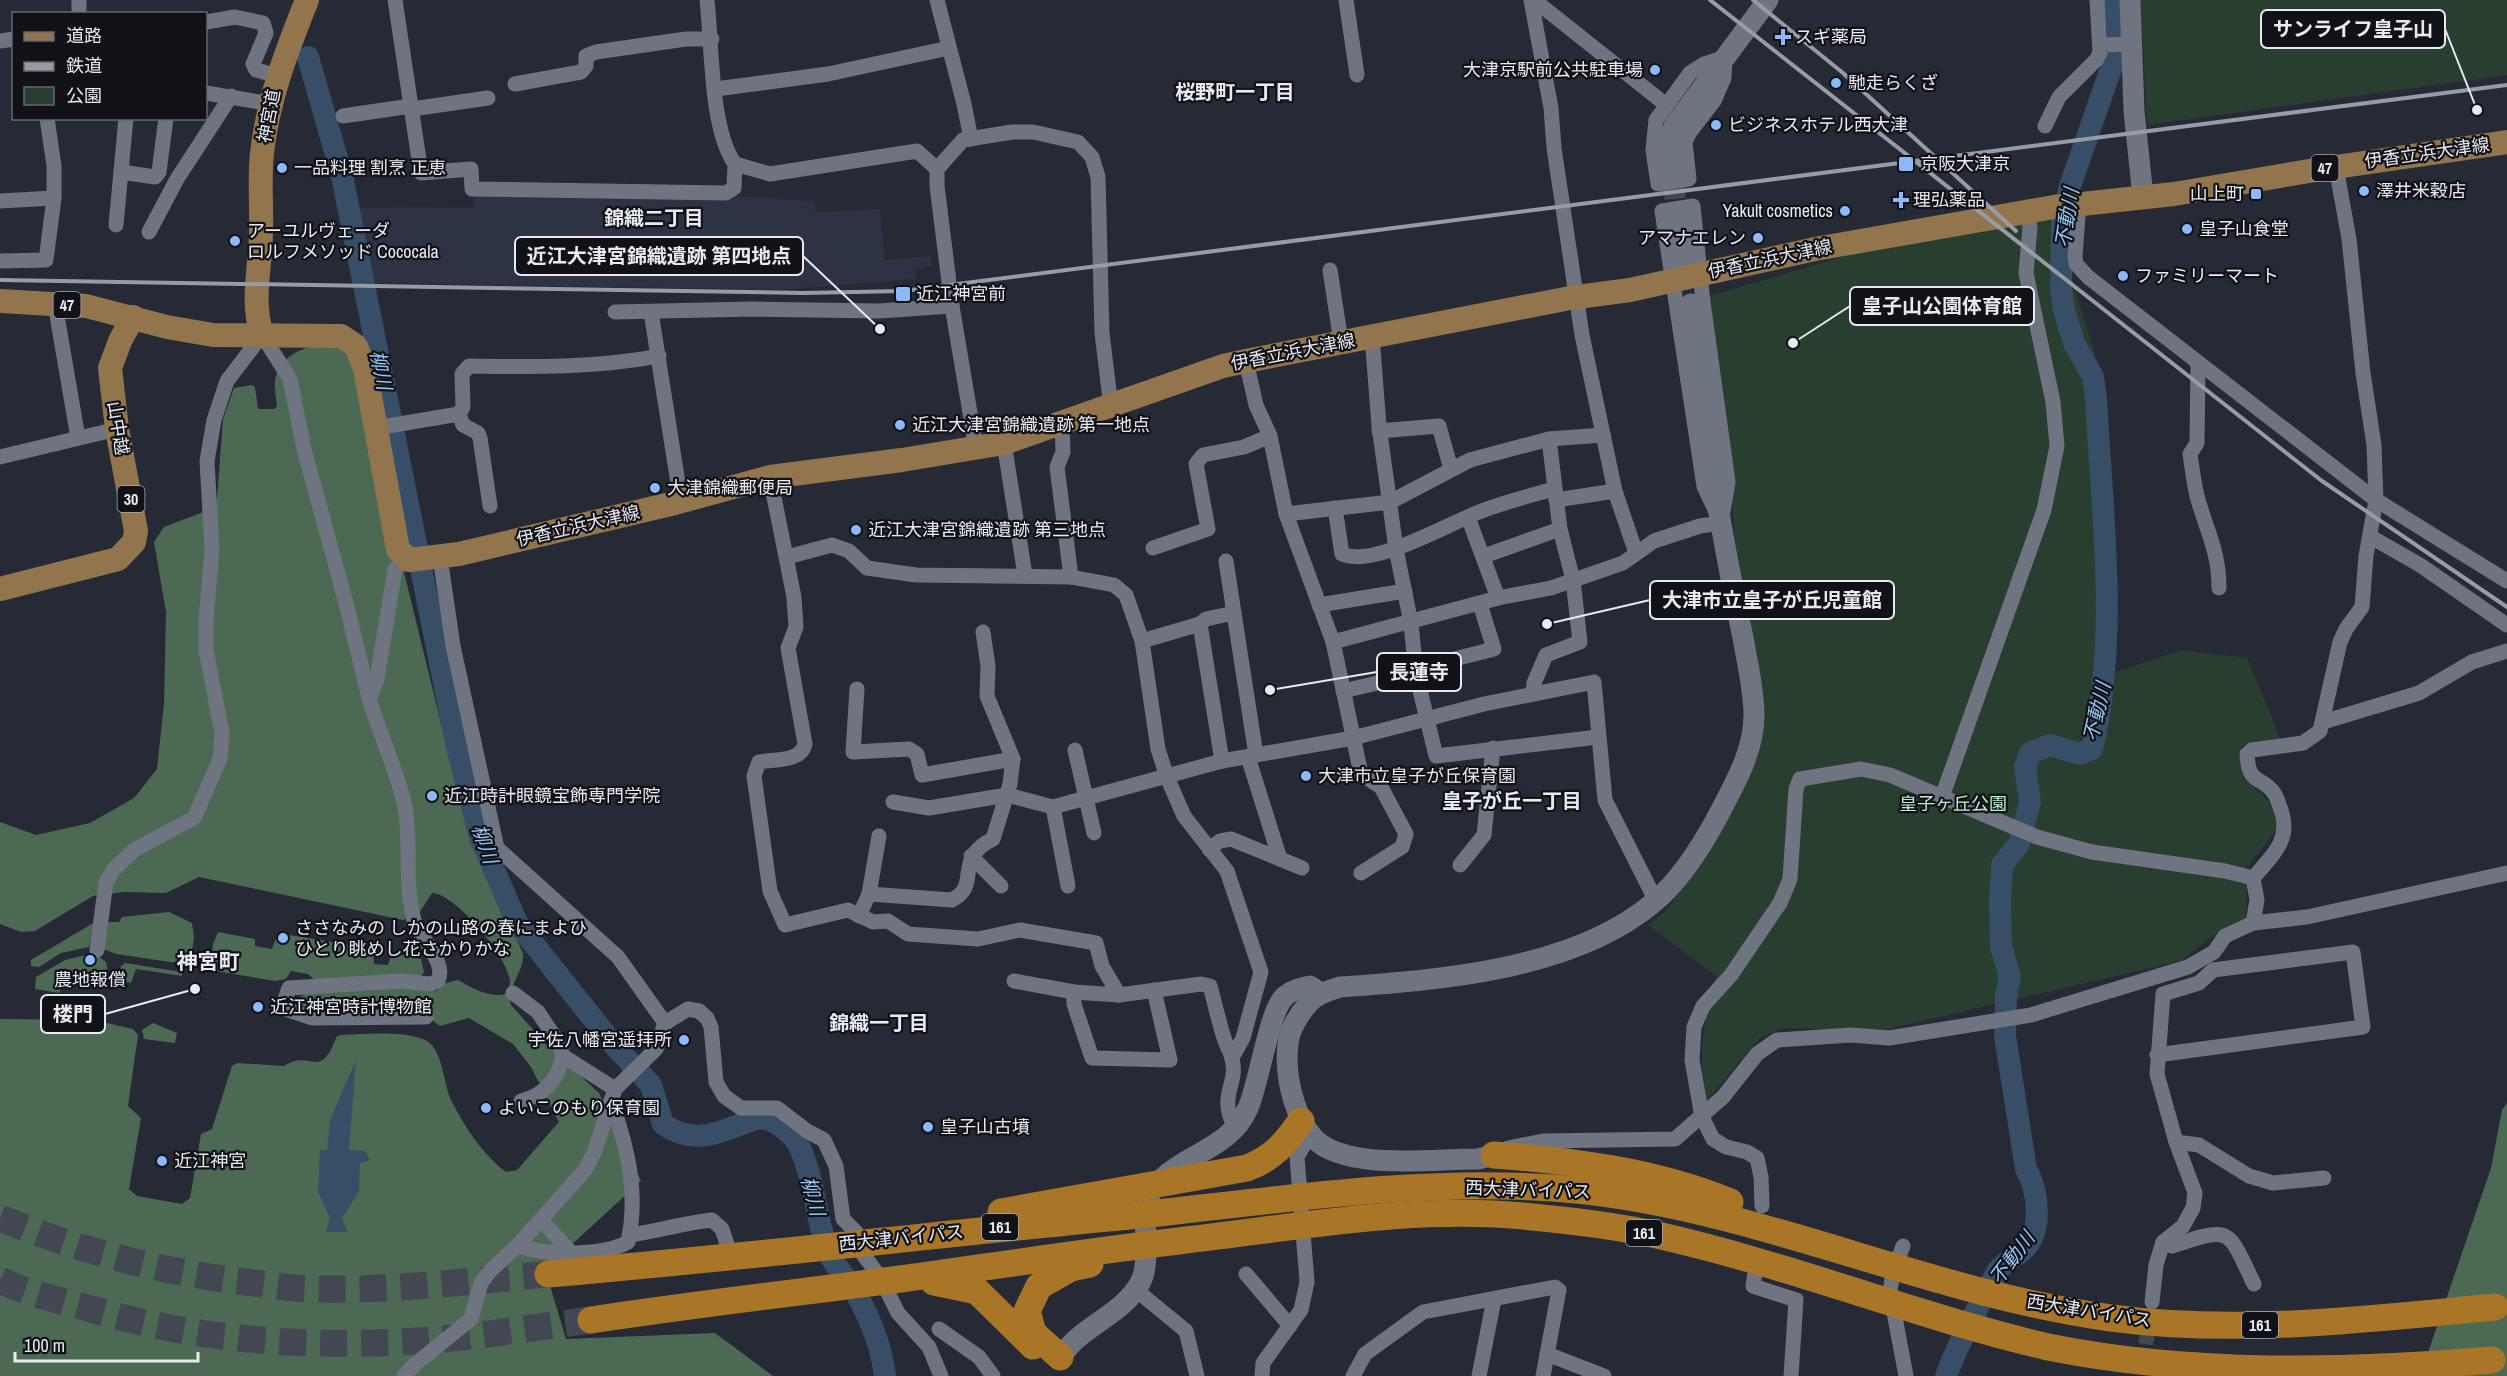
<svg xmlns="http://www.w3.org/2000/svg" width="2507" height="1376" font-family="'Archivo Narrow','Noto Sans JP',sans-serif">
<rect width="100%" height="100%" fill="#262a35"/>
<path fill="#2d3344" d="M474,193l261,3 80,5 1,11 64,-3 5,51 45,-4 2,10 -17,3 1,10 -137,11 -405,-7 -17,-75 117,-1z"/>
<g fill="#283e2e">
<path d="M2141,0h366v75l-360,50z"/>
<path d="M2071,210l-4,52 34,112 9,300 71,-24 66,8 34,82 -40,6 2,32 26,23 10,25 -32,42 -1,50 -29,15 -36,28 -302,70 -96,-3 -24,11 -53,62c-8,-54 -4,-72 10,-125l-68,-51 18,-14 35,-49 48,-85 -17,-279 -25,-196 3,-6 142,-42z"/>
</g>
<g fill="#4b6a54">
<path d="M327,344l18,7 9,17 116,474 53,111c2,18 -17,34 -12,52l36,40 52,48 42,88 -96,88 21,70 149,-6 58,43h-773v-357l94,1 39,9 5,6 -10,71 13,12 -12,71 8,7 45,8 8,-6 11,-64 11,-5 20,-63 5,-3 47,3c28,-18 35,17 53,-30l4,-1c26,-1 57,-4 82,4 20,7 20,44 28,61 13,26 32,55 55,72l11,-2 42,-48 -28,-55 -18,-23 -44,-26 -29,8 -15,-11 -4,-12 -100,-2 -15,7 -9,-5 4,-7 5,-2 98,-8 32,5 10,-8 12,-3c14,8 31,18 48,14 2,-4 4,-8 4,-13 -2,-24 -54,-87 -78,-88l-12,19 -17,8 -204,-43 -33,16 -42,-1 -31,4 -58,35 -14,1 -21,-8v-102l36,13 54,-12 44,-25 23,-29 7,-65 2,-92 -12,-70 10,-15 42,-16 11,-12 6,-80 11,-31 18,-3 3,2 3,22h16l3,-3c-1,-8 -3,-18 -2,-25 4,-26 30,-35 52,-37z"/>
<path d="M169,912l23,11 2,14 -4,28 -74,-11 -15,-6 4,-26h14l3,-5z"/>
<path d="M95,922l-6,25 -28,6 -22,14 -8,-1v-6z"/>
<path d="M218,932l37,7v7l17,3 6,-16 95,16 1,15 14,1 4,-12 29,6 3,13 -3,4 -105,5 -8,-7 -17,-3 -5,8 -11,2 -65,-11 3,-26z"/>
<path d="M94,953l12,9 2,12 -5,5 -35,-5 -9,19 -24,-4 1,-12 29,-17z"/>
<path d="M125,963l57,9v4l-46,-7 -5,14 -13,-4 3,-13z"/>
<path d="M153,1023l24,10 -2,10 -31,-4 -2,-9z"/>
<path d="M2507,1103v273h-87l71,-208 11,-58z"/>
</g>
<path fill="#364f67" d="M356,1060l-7,90 16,1 5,9 -10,3 -1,29 -17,26 5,14h-21l4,-14 -12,-26 2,-42h7l3,-30z"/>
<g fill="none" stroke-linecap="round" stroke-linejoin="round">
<g stroke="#364f67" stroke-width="22">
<path d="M308,57l34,119 115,571 23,90 37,86 97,122 37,40 12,39c28,20 52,11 81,-1 7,-2 14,-6 22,-4 14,4 28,16 34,29 14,31 16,69 27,101 6,17 22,30 30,46 13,24 25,54 28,81"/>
<path d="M1946,1376c13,-35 33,-71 51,-104 7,-11 20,-15 28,-24 18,-19 13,-59 1,-79l-21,-133 1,-41 4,-18 -9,-30 -1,-45 2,-37 17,-21 11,-42 -5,-35 5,-14 20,-8 30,9 12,-5c27,-113 10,-235 4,-350l-3,-22 -19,-34 -10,-33 -3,-21 1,-68 8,-35 45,-129 3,-25 -4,-32"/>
</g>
<path stroke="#434751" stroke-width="15" stroke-dasharray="15 8" stroke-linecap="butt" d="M2142,1367l8,-50"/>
<path stroke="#434751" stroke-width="21" stroke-dasharray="21 10" stroke-linecap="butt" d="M1673,178l4,36"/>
<g stroke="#434751" stroke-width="27" stroke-dasharray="27 14" stroke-linecap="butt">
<path d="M0,1218c82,34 166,55 254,65 19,2 39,6 59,6 78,2 157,-8 235,-15"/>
<path d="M0,1280c29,14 60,20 91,29 105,31 214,39 324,32 58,-3 118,-14 176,-21"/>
</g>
<g stroke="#6f7481" stroke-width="15">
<path d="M79,0v14"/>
<path d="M395,0l26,173 50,-4 1,20 254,4 8,-5 1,-24"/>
<path d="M707,0c5,43 3,130 28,164l35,10 147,-23 20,18"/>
<path d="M937,0l27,104 7,35"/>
<path d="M1346,0l11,75"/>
<path d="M1531,0l20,108 3,40 28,187 33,156 21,62"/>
<path d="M1534,0l131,104"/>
<path d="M206,22l29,-5 28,6 3,10 -13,31 3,6 22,6"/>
<path d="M0,41l14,-2"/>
<path d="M2100,45l31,-1"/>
<path d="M1725,57l-1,21 -10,23 -24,31 -5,10 4,37 -31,5 -5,-34 3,-30 34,-47 14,-9z"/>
<path d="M515,84l66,-12 5,-6v-10l10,-4 90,-13h26"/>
<path d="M716,89l112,-15 121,-26"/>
<path d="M206,93l65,11"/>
<path d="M412,109l76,-11"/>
<path d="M343,116l68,-10"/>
<path d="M2045,126l14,-29 38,-38 3,-7 -3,-52"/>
<path d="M121,172l34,5 4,-5 7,-54"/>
<path d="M0,201l54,-3v-32l-7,-48"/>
<path d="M2079,203l-4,54 1,7 12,13 288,223 131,81"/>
<path d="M1693,206l10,96 25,180 -7,41 -17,-37 -42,-275z"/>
<path d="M116,225l10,-107"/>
<path d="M149,232l28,-53 54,-83"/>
<path d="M0,261l46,-1 8,-62"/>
<path d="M1330,270l11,72"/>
<path d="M55,304l23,134"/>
<path d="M615,312l138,-3 126,2 73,-5"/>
<path d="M651,312l30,190"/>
<path d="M1372,336l7,90 17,123 15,74 5,51 20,82 162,-19"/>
<path d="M1246,361l10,44 14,31 16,78 47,128 28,132 20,13 25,47 -4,13 -41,26"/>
<path d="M2198,363l-1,80 -7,11c2,14 4,29 7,42 9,34 22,54 22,92"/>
<path d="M459,414l4,11 15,8 2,5 10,68"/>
<path d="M1062,424l1,28 -6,15 14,110"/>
<path d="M376,428l83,-14 4,-7 -1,-33 7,-8c63,1 128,2 190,-10"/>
<path d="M1379,431l60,-5 12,43"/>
<path d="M1004,443l21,132"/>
<path d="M976,448l-24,-142 -15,-120v-17l26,-29 49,-8h21l45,10 14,15 6,20 4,156 9,74"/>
<path d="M0,457l117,-28"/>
<path d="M770,477l24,120 2,30 -8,21 17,96c-4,18 -30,15 -46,18l-5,14 16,115 15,34 63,-15 25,12 15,-1 20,13 70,5 42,-9 76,13 6,23 17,29 82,-11 9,2c5,18 9,37 15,55 2,6 6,12 7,18 7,26 -15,35 3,69"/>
<path d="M1556,500l59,-9"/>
<path d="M1335,508l7,46c31,14 106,-30 137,-42 25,-10 50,-16 75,-23"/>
<path d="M1286,514l104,-12 80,-42 79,-21 54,-4"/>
<path d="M1468,517l30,81"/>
<path d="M2371,537l49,28 87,60"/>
<path d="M1153,548l55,-19 -12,-65 7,-9 41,-8 26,-11"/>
<path d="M1484,556l76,-27"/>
<path d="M440,557l13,89 44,202 121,109 47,66"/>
<path d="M787,557l45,-12 17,6 18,17 49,7 155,2 43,8 12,10 16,46 16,108 9,28 17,39 43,55 34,101 -18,66 -11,20"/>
<path d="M405,558l-10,11 -18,110 -8,19c10,34 25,66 34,100 10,40 0,82 11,122 6,20 33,41 24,61l-8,3 -29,-3 -112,7 -5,14 4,8 24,8 114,-1"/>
<path d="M1226,561l8,52"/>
<path d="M1319,605l86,-14"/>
<path d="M1200,624l22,137"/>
<path d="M1142,641l58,-17 6,-5 28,-6 22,142"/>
<path d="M1333,642l165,-44 53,-10 72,-25 31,-22 46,-15 21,-3"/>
<path d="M1415,669l79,-20 -14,-45"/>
<path d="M857,689l-4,63 56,-3 8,5 5,21 91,-16"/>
<path d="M1343,691l73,-17"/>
<path d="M1533,693l1,-10 12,-28 34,-13 -7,-62 -13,-51 -11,-90"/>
<path d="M2323,722l96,-29 53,-31 35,-11"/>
<path d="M1075,750l19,83"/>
<path d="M1248,757l32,102"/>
<path d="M1942,797l102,-287 13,-64 -4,-44 -27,-129 4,-46 -2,-15"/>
<path d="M893,802l36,6 78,-13 46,12 169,-46 131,-23 131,-34 110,-22 11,118 51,101"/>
<path d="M1053,807l15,79"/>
<path d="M1209,849l11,-8 11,-2 71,29"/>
<path d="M971,856l30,30"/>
<path d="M1460,865l24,-30 9,-87"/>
<path d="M869,894l10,-58"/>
<path d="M859,916l10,-22 83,6c30,-15 0,-41 41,-61l17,-55 3,-25 -26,-63 1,-30 -5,-34"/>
<path d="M2253,923l4,-23 -4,-22c18,-21 39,-38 28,-68 -2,-5 -4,-13 -7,-17 -14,-19 -25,-6 -27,-39l5,-4 51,-7 17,-12 20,-89 6,-13 16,-22 4,-51 10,-56 -2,-55 -11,-72 -14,-134 -13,-72"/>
<path d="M97,950l9,-68 8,-13 20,-19 60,-32 26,-59 2,-26 -16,-83v-29l6,-72 -5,-88 7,-41 13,-39 35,-46 28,44 14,70 43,158 22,91"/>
<path d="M1014,981l60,11 45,3"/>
<path d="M1074,992v12l18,54 78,2 -16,-70"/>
<path d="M513,993l25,19 20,30 5,14 52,33"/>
<path d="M521,1101c24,-6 37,-22 42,-45"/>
<path d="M2176,1142l23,3 50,31 24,7 51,-5"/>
<path d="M1508,1148l35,-7 132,-2 48,-42 34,-43 20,-14 74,-5 38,3 142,-23 157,-48 26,-15 11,-16 28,-13 54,-6 200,-44"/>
<path d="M1762,1206l-1,-29 -4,-19 -10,-6 -21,-5 -13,-8 -11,-22 -10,-57 2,-33 9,-21 28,-31 49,-72 10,-24 6,-90 4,-10 61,-10 29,6 147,62 55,15 133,19 28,7"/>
<path d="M541,1220l29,31"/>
<path d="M630,1235c28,-4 54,-12 82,-15l10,9 5,15"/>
<path d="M2163,1242l9,4c61,-20 55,-18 82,38"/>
<path d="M518,1245c26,11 86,11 110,-3 11,-50 -1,-95 -17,-142"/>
<path d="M1903,1246l-10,27 -3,18 16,85"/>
<path d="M1755,1273l-2,13 43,14 -5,76"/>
<path d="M1246,1274l44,52"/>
<path d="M1136,1290l50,41 11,45"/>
<path d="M2152,1302l4,-37 7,-23 20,-16 10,-18 2,-15 -19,-51 -19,-68 6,-80 36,-11 14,-13 140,-18 10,75 -206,28"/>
<path d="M939,1329l40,28 14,19"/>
<path d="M1547,1354l57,22"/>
<path d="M404,1376l9,-10 58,-47 10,-36 9,-12 28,-26 67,-75 9,-17 21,-64 41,-40 9,-26 23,-14 11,2 8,7 4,9 5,55 8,14 17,12h36l30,23 17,9 12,26 7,53 13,13 6,21 18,24 18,36 31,34 12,29"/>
<path d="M1262,1376l1,-13 38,-53 6,-28 -10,-125 13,-23"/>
<path d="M1353,1376l12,-22 58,-42 132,-25 4,3 -16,86"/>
<path d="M1479,1376l15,-77"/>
</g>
<g stroke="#6f7481" stroke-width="21">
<path d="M2130,0l4,111 9,86"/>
<path d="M1673,178l-4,-34 5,-18 94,-126"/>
<path d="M1677,214l8,52"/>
<path d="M1494,1155l-16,4c-45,0 -108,9 -149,-10 -33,-15 -45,-72 -41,-105 1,-14 11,-30 20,-40 8,-10 20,-13 32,-17 100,-7 233,-17 313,-84 28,-23 49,-57 66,-89 16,-31 35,-63 35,-99 0,-24 -6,-48 -10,-72 -8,-39 -16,-79 -23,-119 -13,-73 -20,-147 -30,-220"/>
<path d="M1060,1357c6,-7 12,-15 19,-20 20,-17 48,-30 61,-54 14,-25 -4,-73 15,-97 26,-32 75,-36 93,-78 11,-24 21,-98 37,-112 7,-6 15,-8 25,-10l11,7"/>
</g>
<g stroke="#92754c" stroke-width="24">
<path d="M0,301l86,5 81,21 46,8 128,1 15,10 9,23 33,180 11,11 50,-6 216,-51 95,-26 132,-17 102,-17 219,-77 23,-5 324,-63 60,-8 185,-41 239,-42 120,-13 141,-24 192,-28"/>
<path d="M262,335c-11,-34 -2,-65 -1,-100 1,-27 -2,-55 1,-82 6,-54 25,-103 45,-153"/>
<path d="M0,589l118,-30 16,-17 2,-11 -19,-102 -7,-61 10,-27 13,-24"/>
</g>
<g stroke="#a97628" stroke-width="27">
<path d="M1494,1155c79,6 161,16 236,47"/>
<path d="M1001,1212l246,-44c26,-10 38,-24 54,-47"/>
<path d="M548,1274c191,-16 381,-39 571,-57 143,-14 290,-39 434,-29 192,13 368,104 558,130 128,17 257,1 384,-11"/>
<path d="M934,1282l43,9 56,55"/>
<path d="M591,1320c105,-16 211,-28 317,-42 92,-13 185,-27 278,-38 115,-13 231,-36 347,-23 41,4 84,9 124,18 133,30 259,81 391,112 144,29 298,25 444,13"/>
<path d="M1060,1357l-27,-24 -6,-22 12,-25 32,-18 19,-4"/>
</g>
<g stroke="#979ba3" stroke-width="4">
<path d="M1710,0l612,481 185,126"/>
<path d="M1753,0l90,73 173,158"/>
<path d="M0,280l803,13 100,-2 1604,-206"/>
</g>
</g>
<g fill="#8cb9fc" stroke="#111218" stroke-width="2">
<path d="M1780 28h6v6h6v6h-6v6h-6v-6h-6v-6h6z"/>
<circle cx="1655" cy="70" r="6"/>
<circle cx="1836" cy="83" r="6"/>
<circle cx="1716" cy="125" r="6"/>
<rect x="1898" y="156" width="16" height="16" rx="3"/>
<circle cx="282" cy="168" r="6"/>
<circle cx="2364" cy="191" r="6"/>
<rect x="2250" y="188" width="12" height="12" rx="3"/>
<path d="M1898 191h6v6h6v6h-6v6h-6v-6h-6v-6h6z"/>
<circle cx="1845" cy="211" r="6"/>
<circle cx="2187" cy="229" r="6"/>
<circle cx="1758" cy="238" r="6"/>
<circle cx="235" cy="241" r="6"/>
<circle cx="2123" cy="276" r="6"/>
<rect x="895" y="286" width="16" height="16" rx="3"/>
<circle cx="900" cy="425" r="6"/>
<circle cx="655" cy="488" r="6"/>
<circle cx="856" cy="530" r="6"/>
<circle cx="1306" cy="776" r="6"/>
<circle cx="432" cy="796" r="6"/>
<circle cx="283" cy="938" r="6"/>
<circle cx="90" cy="960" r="6"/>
<circle cx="258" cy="1007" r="6"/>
<circle cx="684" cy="1040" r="6"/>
<circle cx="486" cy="1108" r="6"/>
<circle cx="928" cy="1127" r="6"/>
<circle cx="162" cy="1161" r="6"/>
</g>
<g text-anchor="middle" stroke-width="4.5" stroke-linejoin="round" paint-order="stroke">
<g fill="#111218" stroke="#a7a9b0" stroke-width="1.5">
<rect x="2311.5" y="155" width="27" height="26" rx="4.5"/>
<rect x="53.5" y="292" width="27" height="26" rx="4.5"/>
<rect x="117.5" y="486" width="27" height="26" rx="4.5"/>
<rect x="982" y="1214" width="36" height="26" rx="4.5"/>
<rect x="1626" y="1220" width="36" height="26" rx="4.5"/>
<rect x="2242" y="1312" width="36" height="26" rx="4.5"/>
</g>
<g font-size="16" font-weight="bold" fill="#e7eaf1">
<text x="2325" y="174">47</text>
<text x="67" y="311">47</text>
<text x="131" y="505">30</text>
<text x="1000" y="1233">161</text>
<text x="1644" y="1239">161</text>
<text x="2260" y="1331">161</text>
</g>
<g font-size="18" fill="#e7eaf1" stroke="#111218" text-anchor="start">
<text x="1795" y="43">スギ薬局</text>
<text x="1643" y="76" text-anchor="end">大津京駅前公共駐車場</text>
<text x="1848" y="89">馳走らくざ</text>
<text x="1728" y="131">ビジネスホテル西大津</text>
<text x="1920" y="170">京阪大津京</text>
<text x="294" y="174">一品料理 割烹 正恵</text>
<text x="2376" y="197">澤井米穀店</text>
<text x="2244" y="200" text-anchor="end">山上町</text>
<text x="1913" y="206">理弘薬品</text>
<text x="1833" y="217" text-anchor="end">Yakult cosmetics</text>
<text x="2199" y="235">皇子山食堂</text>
<text x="247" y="237">アーユルヴェーダ<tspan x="247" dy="21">ロルフメソッド Cococala</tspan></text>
<text x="1746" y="244" text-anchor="end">アマナエレン</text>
<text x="2135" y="282">ファミリーマート</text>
<text x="916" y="300">近江神宮前</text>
<text x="912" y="431">近江大津宮錦織遺跡 第一地点</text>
<text x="667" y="494">大津錦織郵便局</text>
<text x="868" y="536">近江大津宮錦織遺跡 第三地点</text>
<text x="1318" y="782">大津市立皇子が丘保育園</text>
<text x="444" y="802">近江時計眼鏡宝飾専門学院</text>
<text x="295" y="934">ささなみの しかの山路の春にまよひ<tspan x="295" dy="21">ひとり眺めし花さかりかな</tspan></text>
<text x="90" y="986" text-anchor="middle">農地報償</text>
<text x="270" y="1013">近江神宮時計博物館</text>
<text x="672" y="1046" text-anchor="end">宇佐八幡宮遥拝所</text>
<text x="498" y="1114">よいこのもり保育園</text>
<text x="940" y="1133">皇子山古墳</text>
<text x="174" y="1167">近江神宮</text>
</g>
<g font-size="18" fill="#e7eaf1" stroke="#111218">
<text transform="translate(269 116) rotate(-79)" y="6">神宮道</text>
<text transform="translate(2427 153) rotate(-8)" y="6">伊香立浜大津線</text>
<text transform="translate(1770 259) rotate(-12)" y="6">伊香立浜大津線</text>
<text transform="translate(1293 352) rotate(-11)" y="6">伊香立浜大津線</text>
<text transform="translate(118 428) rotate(81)" y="6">山中越</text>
<text transform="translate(578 526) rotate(-13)" y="6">伊香立浜大津線</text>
<text transform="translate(1528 1190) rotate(2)" y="6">西大津バイパス</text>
<text transform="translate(901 1238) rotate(-6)" y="6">西大津バイパス</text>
<text transform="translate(2089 1311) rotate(9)" y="6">西大津バイパス</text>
</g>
<g font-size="18" fill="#b8f1c8" stroke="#111218">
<text x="1953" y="810">皇子ヶ丘公園</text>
</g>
<g font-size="20" font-weight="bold" fill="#e7eaf1" stroke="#111218">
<text x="1235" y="99">桜野町一丁目</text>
<text x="654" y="225">錦織二丁目</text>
<text x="1512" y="808">皇子が丘一丁目</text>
<text x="879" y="1030">錦織一丁目</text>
</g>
<g font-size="20" font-style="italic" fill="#96c5f1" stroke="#111218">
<text transform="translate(2067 218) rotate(-81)" y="7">不動川</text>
<text transform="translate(381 370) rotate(79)" y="7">柳川</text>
<text transform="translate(2097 712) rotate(-77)" y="7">不動川</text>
<text transform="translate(485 844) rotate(71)" y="7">柳川</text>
<text transform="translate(813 1196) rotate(75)" y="7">柳川</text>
<text transform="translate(2012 1258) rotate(-53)" y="7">不動川</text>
</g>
<g font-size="21" font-weight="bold" fill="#e7eaf1" stroke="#111218">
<text x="208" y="969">神宮町</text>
</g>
</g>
<path fill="none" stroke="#e7eaf1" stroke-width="2" d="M2477 110L2445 29M880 329L803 256M1793 343L1850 306M1547 624L1650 600M1270 690L1377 672M195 989L105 1014"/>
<g fill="#e7eaf1" stroke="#111218" stroke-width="2">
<circle cx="2477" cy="110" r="6"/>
<circle cx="880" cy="329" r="6"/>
<circle cx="1793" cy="343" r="6"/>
<circle cx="1547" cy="624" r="6"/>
<circle cx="1270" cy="690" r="6"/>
<circle cx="195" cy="989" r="6"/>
</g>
<g fill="#111218" stroke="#e7eaf1" stroke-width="2">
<rect x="2261" y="10" width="184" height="38" rx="6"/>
<rect x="515" y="237" width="288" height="38" rx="6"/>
<rect x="1850" y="287" width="184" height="38" rx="6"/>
<rect x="1650" y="581" width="244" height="38" rx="6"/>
<rect x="1377" y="653" width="84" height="38" rx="6"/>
<rect x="41" y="995" width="64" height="38" rx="6"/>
</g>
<g font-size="20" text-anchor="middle" font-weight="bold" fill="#e7eaf1">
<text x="2353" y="36">サンライフ皇子山</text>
<text x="659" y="263">近江大津宮錦織遺跡 第四地点</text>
<text x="1942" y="313">皇子山公園体育館</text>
<text x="1772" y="607">大津市立皇子が丘児童館</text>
<text x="1419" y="679">長蓮寺</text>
<text x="73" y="1021">楼門</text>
</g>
<rect x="12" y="12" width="195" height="108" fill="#111218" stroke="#67686f" stroke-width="1.5"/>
<rect x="24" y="32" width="30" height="9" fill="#92754c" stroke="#67686f" stroke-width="1.5"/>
<text x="66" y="42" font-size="18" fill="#e7eaf1">道路</text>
<rect x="24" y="62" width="30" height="9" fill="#979ba3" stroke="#67686f" stroke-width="1.5"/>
<text x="66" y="72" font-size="18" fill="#e7eaf1">鉄道</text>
<rect x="24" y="87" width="30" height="18" fill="#283e2e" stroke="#67686f" stroke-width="1.5"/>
<text x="66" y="102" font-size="18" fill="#e7eaf1">公園</text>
<path d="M15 1352v9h183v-9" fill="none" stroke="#e7eaf1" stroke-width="3"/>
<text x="24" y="1352" font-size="18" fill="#e7eaf1" stroke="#111218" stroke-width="4.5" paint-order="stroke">100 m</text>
</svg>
